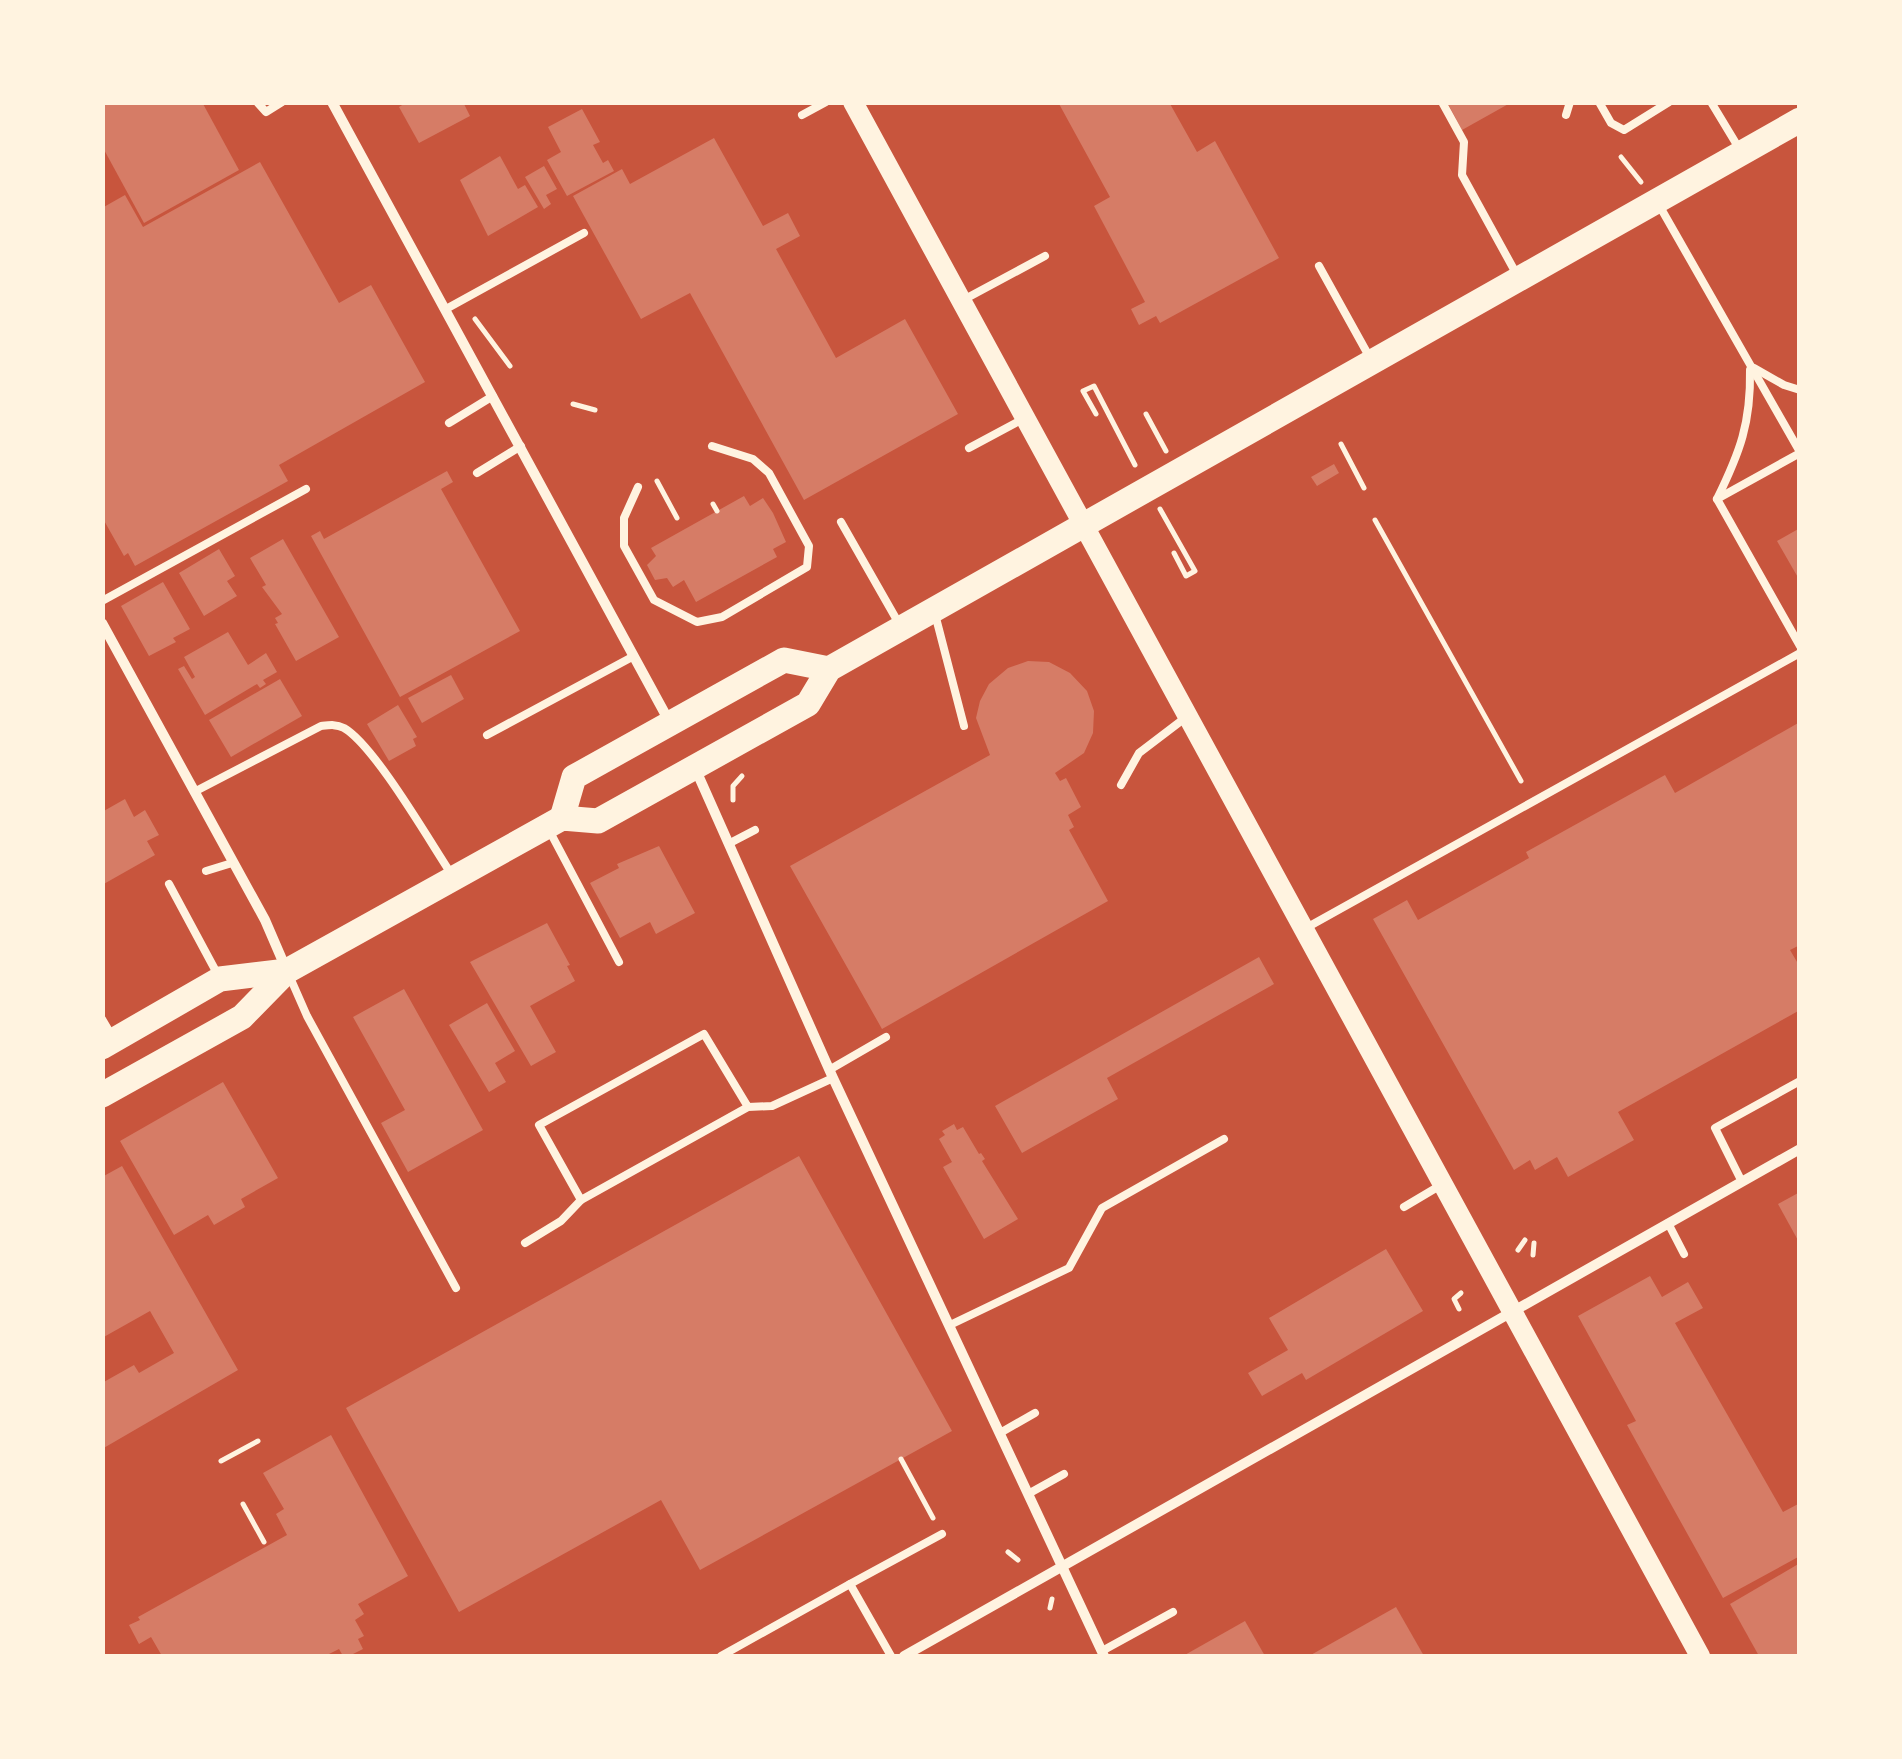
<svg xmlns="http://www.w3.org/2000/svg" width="1902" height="1759" font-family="Figtree,sans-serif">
<rect width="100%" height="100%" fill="#c8553d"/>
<g fill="#d67c66">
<path d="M102,102h100l37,68 -95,53 -42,-77z"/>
<path d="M407,102h56l7,14 -51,27 -20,-36z"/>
<path d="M1058,102h111l28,50 18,-11 64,117 -119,65 -4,-7 -17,9 -8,-16 14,-7 -51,-96 16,-9z"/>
<path d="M1447,102h65l-50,28z"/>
<path d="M582,109l18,33 -7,3 10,18 5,-3 6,11 -47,25 -20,-36 14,-8 -13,-25z"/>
<path d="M714,138l49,88 25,-13 12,23 -24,13 60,109 69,-39 53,95 -154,86 -114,-207 -49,26 -68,-123 49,-27 8,15z"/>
<path d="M500,156l18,33 7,-4 13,22 -50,29 -28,-56z"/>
<path d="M260,162l79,141 32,-18 54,97 -146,83 9,16 -153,85 -7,-13 -4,3 -22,-39v-309l23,-13 18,32z"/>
<path d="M544,166l13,23 -11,6 5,9 -7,5 -19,-32z"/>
<path d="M1334,464l5,9 -22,13 -6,-9z"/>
<path d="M447,471l6,11 -12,7 79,142 -120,66 -89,-161 9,-5 4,8z"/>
<path d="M744,496l6,10 13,-8 10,15 13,29 -13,7 4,8 -81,45 -12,-22 -11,7 -6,-9 -12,2 -8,-15 9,-9 -5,-8z"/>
<path d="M1800,528v53l-23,-40z"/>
<path d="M283,539l56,98 -43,24 -21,-37 3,-1 -3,-5 7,-4 -20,-27 4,-2 -16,-27z"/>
<path d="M219,549l16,27 -8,5 10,15 -33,20 -25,-43z"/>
<path d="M163,582l27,47 -17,9 3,4 -27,14 -28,-50z"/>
<path d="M228,632l20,33 18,-12 11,19 -14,8 3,4 -6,4 -3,-4 -52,31 -27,-46 6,-3 8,13 3,-2 -11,-20z"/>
<path d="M1028,661l21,1 21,11 17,18 7,20 -1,22 -9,20 -29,20 5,8 6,-3 15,29 -13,8 6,12 -5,3 39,71 -226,128 -92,-163 200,-111 -14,-37 4,-17 9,-17 19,-16z"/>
<path d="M451,675l13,24 -42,24 -14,-25z"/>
<path d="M280,679l22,37 -71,41 -22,-37z"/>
<path d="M398,705l19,32 -4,2 3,7 -27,15 -22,-37z"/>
<path d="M1800,722v223l-10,5 10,17v43l-182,102 16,28 -66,37 -11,-20 -22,13 -5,-10 -16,10 -141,-251 34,-19 11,20 111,-62 -3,-6 139,-77 10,18z"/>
<path d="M125,799l9,18 11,-7 14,25 -12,6 8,14 -53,30v-73z"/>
<path d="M659,846l36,67 -39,21 -6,-12 -30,16 -30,-55 29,-15 -2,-4z"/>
<path d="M547,923l23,42 -3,1 8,15 -45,25 26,46 -25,14 -61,-104z"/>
<path d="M1259,957l15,27 -167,94 11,21 -96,54 -27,-47z"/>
<path d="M404,989l79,141 -75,42 -27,-49 24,-13 -52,-93z"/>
<path d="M487,1003l28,48 -20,12 11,19 -17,10 -40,-67z"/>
<path d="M223,1082l55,96 -37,21 4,8 -31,18 -6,-10 -34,20 -54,-94z"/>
<path d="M954,1124l3,6 6,-3 16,27 2,-1 4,6 -3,2 36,58 -34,20 -41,-72 9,-5 -13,-23 6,-4 -3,-4z"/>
<path d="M799,1156l153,275 -252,139 -39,-70 -202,112 -113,-204z"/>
<path d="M122,1166l116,204 -136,79v-66l32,-18 5,8 35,-20 -24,-42 -48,27v-161z"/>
<path d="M1800,1192v52l-22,-40z"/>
<path d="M1386,1249l37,62 -117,69 -4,-7 -40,23 -14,-23 40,-23 -19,-32z"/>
<path d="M1650,1276l12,21 26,-15 15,26 -28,15 108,189 17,-9v53l-77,42 -96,-173 9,-4 -58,-105z"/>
<path d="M331,1435l77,141 -50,28 6,10 -9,6 9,16 -6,3 5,10 -14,7h-6l-4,-7 -14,7h-163l-11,-19 -12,7 -10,-19 11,-5 -2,-3 149,-82 -11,-21 8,-5 -21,-36z"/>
<path d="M1800,1563v93h-41l-29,-52z"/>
<path d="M1396,1607l28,49h-115z"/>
<path d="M1245,1621l20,35h-82z"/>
</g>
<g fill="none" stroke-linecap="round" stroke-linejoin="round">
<g stroke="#fff3e0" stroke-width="5">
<path d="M1621,157l20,25"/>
<path d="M475,319l35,47"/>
<path d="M573,404l22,6"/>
<path d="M1096,414l-13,-23 11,-5 41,79"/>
<path d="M1146,414l20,37"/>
<path d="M1341,444l23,44"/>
<path d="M657,481l20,37"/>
<path d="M713,504l4,7"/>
<path d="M1160,509l35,62 -9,5 -12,-23"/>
<path d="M1375,520l146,261"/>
<path d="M733,800v-14l9,-10"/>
<path d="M1518,1250l7,-10"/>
<path d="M1533,1255l1,-12"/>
<path d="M1459,1309l-5,-10 7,-6"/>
<path d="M901,1459l32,59"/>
<path d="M221,1461l37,-20"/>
<path d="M243,1504l21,38"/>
<path d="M1008,1552l10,8"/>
<path d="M1050,1608l2,-9"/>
</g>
<g stroke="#fff3e0" stroke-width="8">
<path d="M257,102l9,10 16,-10"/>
<path d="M1442,102l22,40 -2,33 55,100"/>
<path d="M1599,102l12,21 13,7 45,-28"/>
<path d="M1711,102l29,48"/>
<path d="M802,115l24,-13"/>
<path d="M1566,115l4,-13"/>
<path d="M1659,205l141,247"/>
<path d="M1319,266l51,92"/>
<path d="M965,299l80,-43"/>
<path d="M446,309l138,-76"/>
<path d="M1754,368l30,17 16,5"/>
<path d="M449,423l44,-27"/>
<path d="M969,448l54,-29"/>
<path d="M477,473l44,-27"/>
<path d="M638,487l-14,31v28l30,54 43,22 25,-5 85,-50 2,-21 -40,-73 -16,-14 -41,-13"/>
<path d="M1717,499l83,147"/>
<path d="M1717,499c23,-47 34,-76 33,-129"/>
<path d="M1717,499l83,-46"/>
<path d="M841,522l57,100"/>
<path d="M102,601l204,-112"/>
<path d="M935,614l29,112"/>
<path d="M487,735l147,-79"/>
<path d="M1121,785l18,-32 46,-35"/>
<path d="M194,792l127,-66c9,-1 15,-2 23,2 31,18 86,114 108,147"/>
<path d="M549,830l70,132"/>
<path d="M730,843l25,-13"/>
<path d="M206,871l26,-8"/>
<path d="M169,884l50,93"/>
<path d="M1306,928l494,-275"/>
<path d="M289,975l18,41 149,272"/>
<path d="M102,1019l10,17"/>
<path d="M829,1070l57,-33"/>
<path d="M748,1107l-44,-73 -165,91 42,75 167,-93 24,-1 61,-28"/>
<path d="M1742,1182l-27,-54 85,-47"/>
<path d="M1404,1207l37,-22"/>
<path d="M1668,1223l16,31"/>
<path d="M525,1243l36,-22 20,-21"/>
<path d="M950,1325l119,-57 33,-60 122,-69"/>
<path d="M1000,1433l35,-20"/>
<path d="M1028,1494l36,-20"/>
<path d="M850,1584l92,-50"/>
<path d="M1102,1651l71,-39"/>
<path d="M721,1656l129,-72 41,72"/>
</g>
<g stroke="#fff3e0" stroke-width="10">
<path d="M332,102l337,619"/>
<path d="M102,623l163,297 22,51"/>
<path d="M695,768l138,310 271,578"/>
<path d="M904,1656l896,-507"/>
</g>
<path stroke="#fff3e0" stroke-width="20" d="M853,102l847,1554"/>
<g stroke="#fff3e0" stroke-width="25">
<path d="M562,818l12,-41 210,-117 45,9"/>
<path d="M102,1047l118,-68 67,-8"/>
<path d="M102,1095l140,-78 45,-46 275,-153 36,3 210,-117 21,-35 971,-549"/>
</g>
</g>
<rect width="1902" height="1759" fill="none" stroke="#fff3e0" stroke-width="210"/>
</svg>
